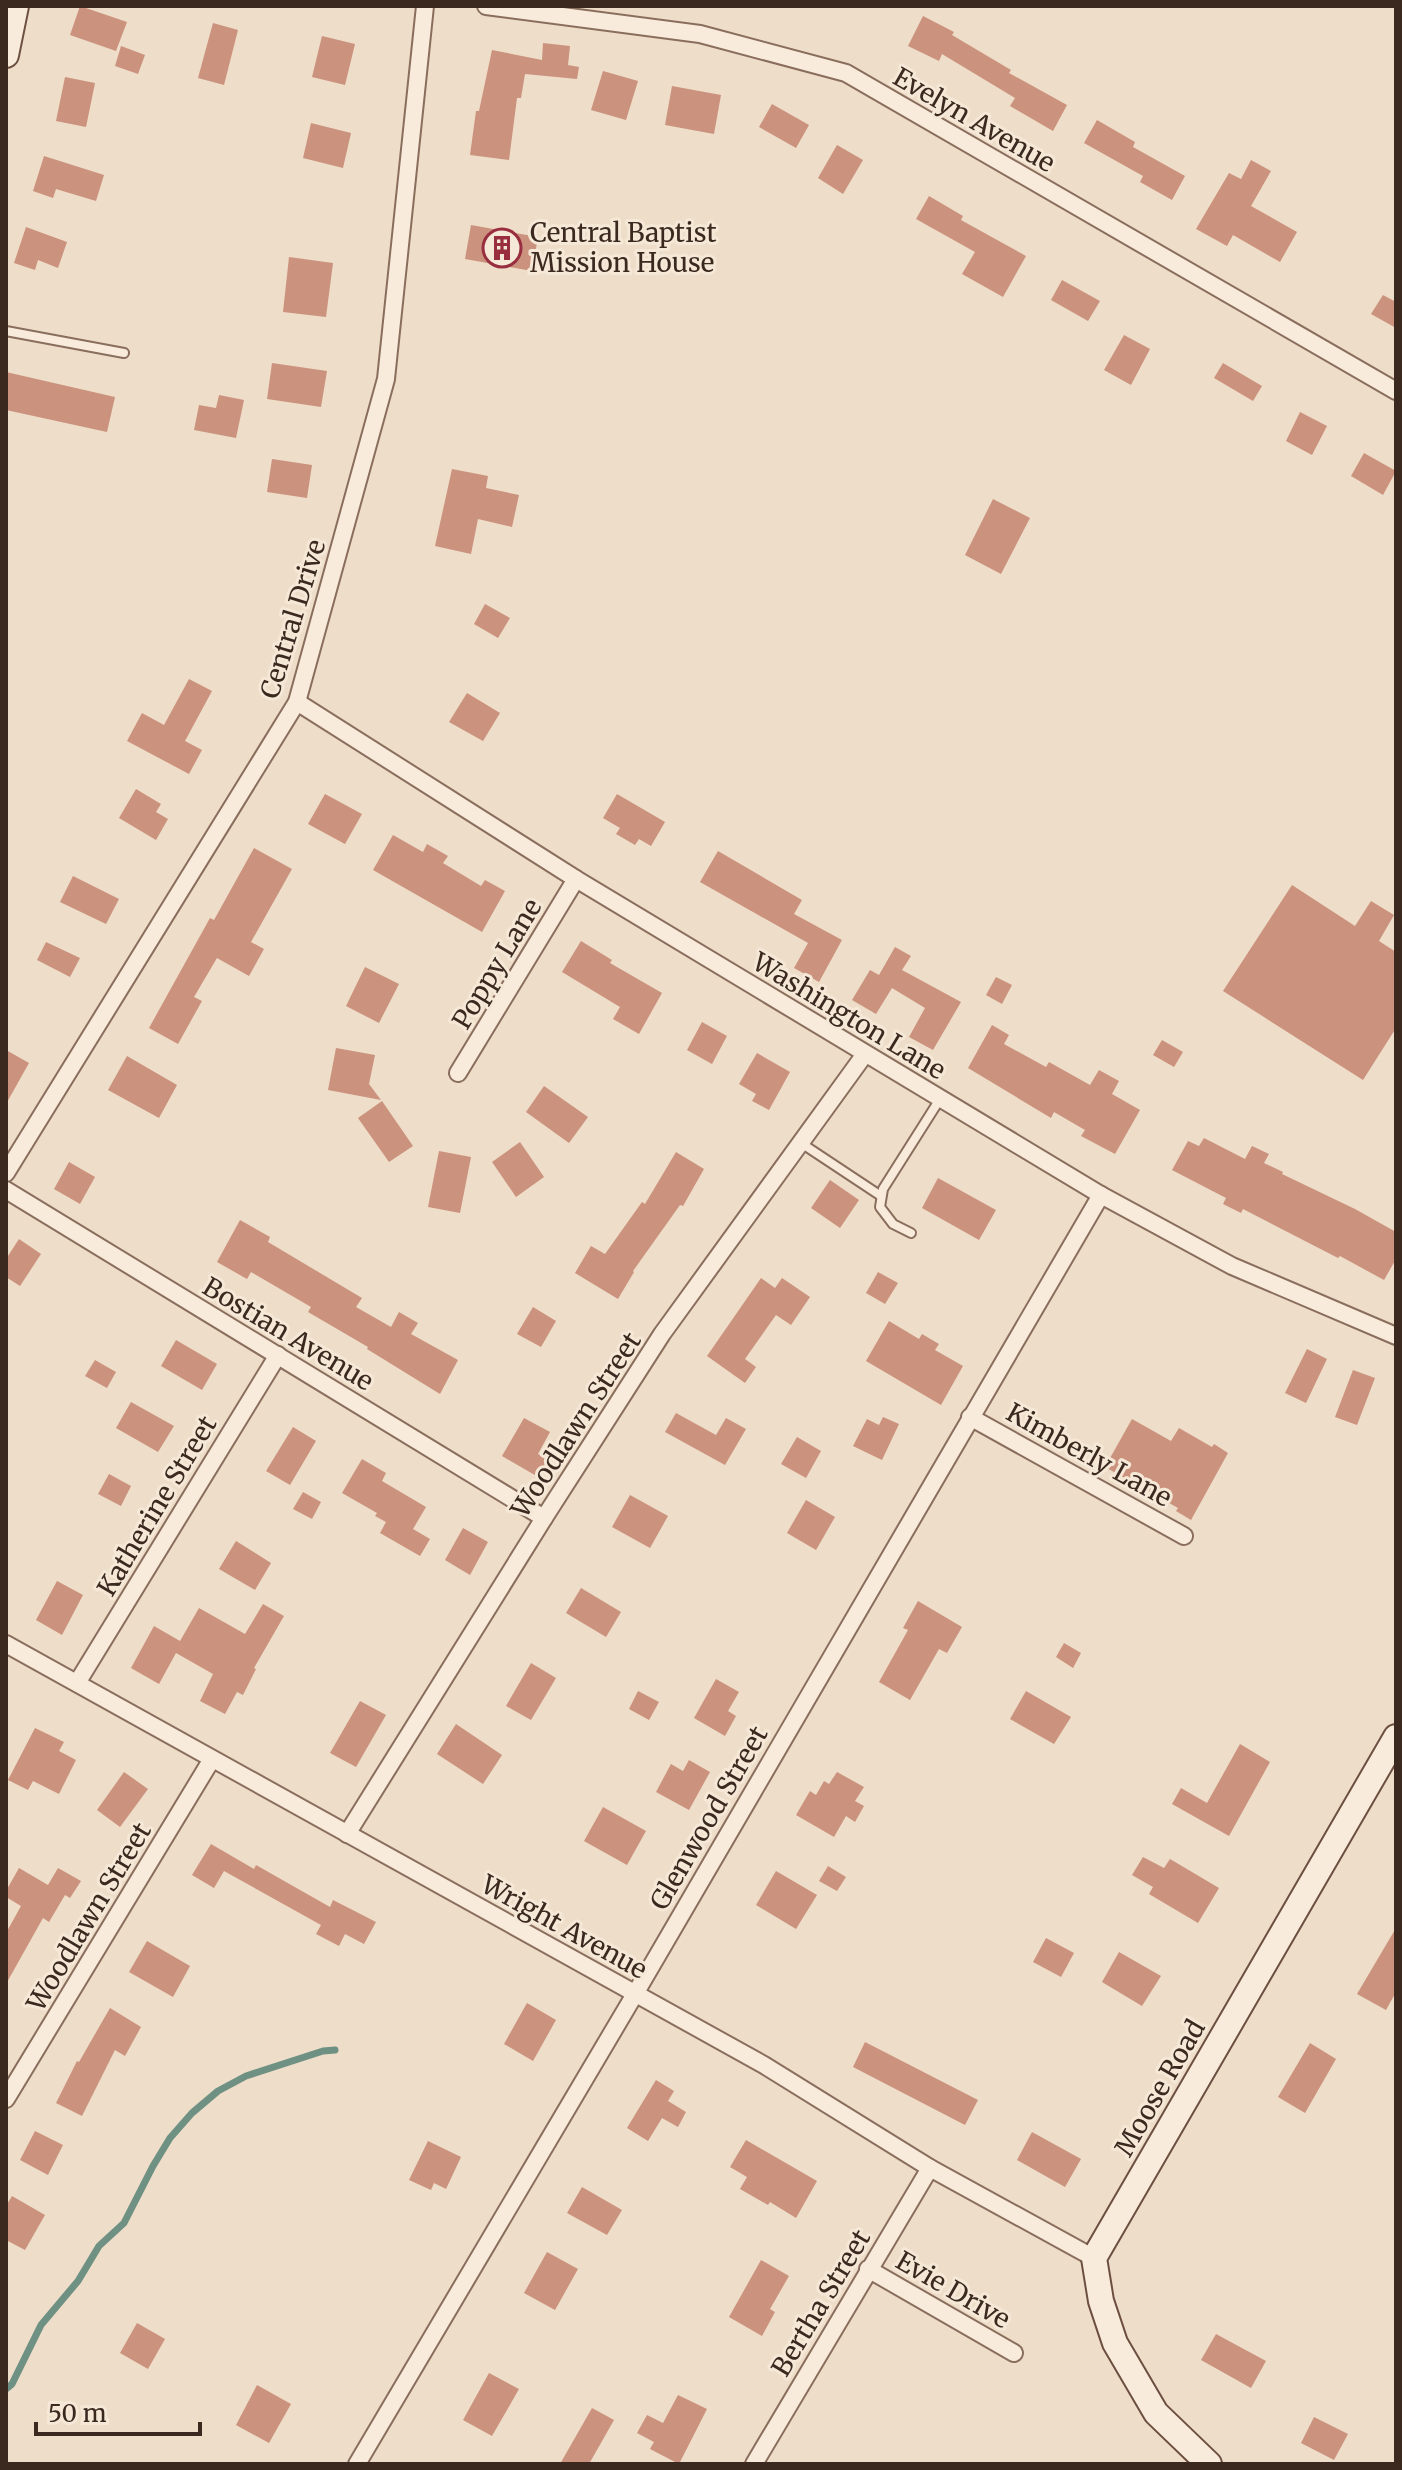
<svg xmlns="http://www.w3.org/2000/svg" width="1402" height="2470" font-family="Merriweather,serif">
<rect width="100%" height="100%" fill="#eeddc8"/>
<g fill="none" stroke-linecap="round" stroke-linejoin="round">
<path stroke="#6f9183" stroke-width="7" d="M6,2389l6,-5 29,-59 37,-44 21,-35 25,-23 29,-57 17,-28 22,-25 26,-22 28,-15 77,-25 12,-1"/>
</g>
<g fill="#cb927e">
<path d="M80,6l47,16 -11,29 -46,-16z"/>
<path d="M923,16l31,16 -2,3 59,35 -2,3 58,32 -14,26 -43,-25 5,-8 -73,-44 -3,7 -31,-15z"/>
<path d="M213,23l25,7 -14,55 -26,-7z"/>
<path d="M322,36l33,8 -10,41 -33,-8z"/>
<path d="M543,43l27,3 -2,19 11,2 -2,12 -52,-5 -4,24h-4l-8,62 -39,-5 6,-44h3l13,-61 50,10z"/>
<path d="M121,46l24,9 -7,19 -23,-8z"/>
<path d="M603,71l35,10 -12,39 -35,-10z"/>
<path d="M65,77l30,6 -9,44 -30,-6z"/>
<path d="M672,86l49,9 -7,39 -49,-9z"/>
<path d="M772,104l37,21 -13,23 -37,-21z"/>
<path d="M1097,120l38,22 -2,5 52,29 -13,24 -32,-18 3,-6 -59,-33z"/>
<path d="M311,123l40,10 -8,35 -40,-10z"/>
<path d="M837,145l26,15 -20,34 -25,-16z"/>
<path d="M44,156l60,19 -8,26 -40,-12 -3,9 -20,-7z"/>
<path d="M1251,160l20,11 -20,35 46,26 -17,30 -47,-27 -6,11 -31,-17 33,-56 12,6z"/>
<path d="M929,196l34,20 -2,4 65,36 -23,41 -41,-23 13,-22 -59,-33z"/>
<path d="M471,225l67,12 -6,34 -67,-12z"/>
<path d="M26,227l41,15 -9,26 -20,-8 -3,10 -21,-7z"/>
<path d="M289,257l44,6 -7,54 -43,-5z"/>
<path d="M1062,280l38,21 -12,20 -37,-21z"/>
<path d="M1383,295l13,7v26l-25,-14z"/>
<path d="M1124,335l26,14 -19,36 -27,-15z"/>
<path d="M272,363l55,8 -6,36 -54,-8z"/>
<path d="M1223,363l39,23 -9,15 -39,-23z"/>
<path d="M6,372l109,25 -8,35 -101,-22z"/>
<path d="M219,395l25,5 -8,38 -42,-8 5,-25 17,3z"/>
<path d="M1300,412l27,14 -15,29 -26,-14z"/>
<path d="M1364,453l32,18 -13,24 -32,-19z"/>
<path d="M272,459l40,6 -5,33 -40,-6z"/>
<path d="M452,469l36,7 -2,12 33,7 -7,32 -34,-8 -7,35 -36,-8z"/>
<path d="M993,499l37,19 -29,56 -36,-19z"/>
<path d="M485,604l25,14 -12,20 -24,-14z"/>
<path d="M189,679l23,12 -27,50 17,9 -13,24 -62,-33 15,-28 22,12z"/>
<path d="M467,693l33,20 -17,28 -34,-19z"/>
<path d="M136,789l25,15 -5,8 12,7 -12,21 -37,-22z"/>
<path d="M325,794l37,20 -17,30 -37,-20z"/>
<path d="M617,794l48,28 -14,24 -12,-7 -4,6 -19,-11 4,-6 -17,-10z"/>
<path d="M393,835l30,17 4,-8 21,12 -5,7 38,23 4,-6 20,11 -23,41 -109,-62z"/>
<path d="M254,848l38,21 -41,73 13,7 -15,27 -32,-18 -23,39 8,4 -24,43 -29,-16 61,-110 4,2z"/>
<path d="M718,851l84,49 -8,14 48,26 -23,42 -25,-14 14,-25 -108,-61z"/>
<path d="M73,876l46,23 -13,25 -46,-22z"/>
<path d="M1292,885l63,41 16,-25 23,14 -15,26 17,11v76l-33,52 -140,-89z"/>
<path d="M581,941l31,19 -2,3 52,30 -23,41 -26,-15 7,-12 -58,-35z"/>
<path d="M46,942l34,16 -10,19 -33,-17z"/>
<path d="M895,947l16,9 -9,14 59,32 -28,48 -24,-13 16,-29 -33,-20 -16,26 -24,-14 18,-30 9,5z"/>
<path d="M365,967l34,17 -20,39 -33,-17z"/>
<path d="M996,977l16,8 -10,19 -16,-9z"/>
<path d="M702,1022l25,14 -15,28 -25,-14z"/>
<path d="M992,1025l17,10 -5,9 42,23 3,-5 41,23 9,-15 20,11 -7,13 28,16 -25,44 -34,-18 4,-6 -31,-18 -3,6 -83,-50z"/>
<path d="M1162,1040l21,12 -9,15 -21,-12z"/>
<path d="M336,1048l39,7 -6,29 12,16 -53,-10z"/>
<path d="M6,1050l23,13 -23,41z"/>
<path d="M757,1053l33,19 -21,38 -17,-9 4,-7 -17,-10z"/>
<path d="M127,1056l50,29 -18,33 -51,-28z"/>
<path d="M544,1086l44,31 -19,26 -43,-31z"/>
<path d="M382,1101l31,45 -24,16 -31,-44z"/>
<path d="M1204,1138l41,21 7,-13 17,8 -5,9 19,9 -1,2 73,35 41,23v27l-12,21 -44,-24 -2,2 -95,-49 -2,4 -18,-9 3,-6 -54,-28 16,-29 11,5z"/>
<path d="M520,1142l24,35 -28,20 -24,-35z"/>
<path d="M439,1151l32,6 -11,56 -32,-6z"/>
<path d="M676,1152l28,17 -21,37 -3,-1 -47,66 1,1 -16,27 -43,-26 16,-27 14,8 37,-52 3,2z"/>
<path d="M69,1162l26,15 -15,27 -26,-15z"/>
<path d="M938,1178l58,32 -17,30 -57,-32z"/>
<path d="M830,1180l29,20 -19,28 -29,-20z"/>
<path d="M240,1220l30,17 -2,5 94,56 -6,9 35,20 8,-15 19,11 -7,11 47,26 -18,34 -73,-45 1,-2 -60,-35 3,-5 -60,-35 -4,7 -30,-17z"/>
<path d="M19,1239l22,15 -21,32 -14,-9v-18z"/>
<path d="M878,1272l20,11 -13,21 -19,-11z"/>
<path d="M761,1278l14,10 7,-10 28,19 -19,28 -15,-10 -31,44 11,8 -11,16 -38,-27z"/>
<path d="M533,1307l23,14 -15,26 -24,-13z"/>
<path d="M889,1321l30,18 3,-5 17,10 -4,6 28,16 -22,39 -75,-44z"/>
<path d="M176,1340l41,24 -15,26 -41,-24z"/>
<path d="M1307,1349l20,10 -21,44 -21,-10z"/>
<path d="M95,1360l21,12 -9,16 -22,-12z"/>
<path d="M1353,1370l22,8 -18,47 -22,-8z"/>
<path d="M131,1402l43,24 -16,26 -42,-24z"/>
<path d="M676,1413l40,22 10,-17 20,11 -21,36 -60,-33z"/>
<path d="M883,1417l16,7 -17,36 -29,-14 14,-27 12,6z"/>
<path d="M524,1418l26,14 -12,22 12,6 -10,18 -38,-22z"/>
<path d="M1132,1419l39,22 8,-13 33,19 2,-3 14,9 -37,67 -15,-9 2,-3 -73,-41z"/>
<path d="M293,1427l23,14 -26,44 -24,-14z"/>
<path d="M797,1437l24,14 -15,27 -25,-14z"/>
<path d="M362,1459l24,14 -4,8 44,26 -13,22 17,10 -10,17 -40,-23 6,-11 -11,-6 2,-3 -35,-20z"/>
<path d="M109,1474l22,12 -10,20 -23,-12z"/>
<path d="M303,1492l18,10 -9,17 -19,-10z"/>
<path d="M630,1495l38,21 -18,32 -38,-21z"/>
<path d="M806,1500l29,17 -19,33 -29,-17z"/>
<path d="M463,1528l25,14 -18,33 -25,-15z"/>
<path d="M236,1541l35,22 -16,27 -36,-21z"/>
<path d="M57,1581l26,14 -21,40 -26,-15z"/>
<path d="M581,1588l40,24 -15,25 -40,-24z"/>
<path d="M918,1601l44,26 -15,26 -8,-4 -29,51 -31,-18 29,-52 -5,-2z"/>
<path d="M263,1604l21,12 -30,52 2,1 -13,26 -6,-3 -12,22 -25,-13 13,-27 -37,-21 -17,31 -28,-16 23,-42 26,15 19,-33 46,26z"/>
<path d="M1064,1643l17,10 -8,15 -17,-11z"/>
<path d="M531,1663l25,15 -25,42 -25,-14z"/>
<path d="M716,1679l23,13 -11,19 8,5 -11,20 -31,-18z"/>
<path d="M638,1691l21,11 -10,18 -20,-11z"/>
<path d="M1026,1691l45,26 -17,27 -44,-25z"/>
<path d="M360,1701l26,14 -30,52 -26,-14z"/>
<path d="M456,1724l46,31 -19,29 -46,-30z"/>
<path d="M35,1728l29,14 -5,9 17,9 -17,34 -26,-13 -5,9 -20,-10z"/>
<path d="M1240,1744l30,18 -41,74 -57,-32 9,-16 26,15z"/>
<path d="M689,1760l21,12 -21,38 -33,-18 15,-28 12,7z"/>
<path d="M124,1772l24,17 -28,38 -23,-17z"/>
<path d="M837,1772l27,15 -9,14 9,5 -9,16 -9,-6 -12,21 -38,-22 14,-24 6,4 8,-14 5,3z"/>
<path d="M603,1807l43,24 -19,34 -43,-24z"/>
<path d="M211,1844l43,25 2,-4 74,42 3,-7 43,22 -12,22 -19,-10 -6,12 -23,-12 5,-9 -97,-54 -10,17 -22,-13z"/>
<path d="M1143,1857l21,11 6,-9 49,29 -21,35 -49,-29 4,-7 -21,-12z"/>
<path d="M828,1866l18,11 -9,14 -18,-10z"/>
<path d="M19,1868l29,17 10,-17 23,13 -11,17 -5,-3 -16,27 -6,-4 -37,66v-51l15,-27 -15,-9v-6z"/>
<path d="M776,1871l41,24 -21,34 -40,-24z"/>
<path d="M1396,1928v64l-10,18 -29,-16z"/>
<path d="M1046,1938l28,15 -13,24 -28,-15z"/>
<path d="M147,1941l43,25 -17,31 -44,-25z"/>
<path d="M1119,1952l42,24 -19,30 -40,-24z"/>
<path d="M527,2003l29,17 -23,41 -29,-17z"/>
<path d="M110,2008l31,19 -16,29 -10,-6 -33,66 -26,-13 21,-42 2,1z"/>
<path d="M865,2042l113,58 -13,25 -112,-58z"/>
<path d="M1310,2043l26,16 -31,54 -27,-16z"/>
<path d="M656,2080l18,11 -6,10 18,11 -8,15 -16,-9 -14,23 -21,-13z"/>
<path d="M35,2131l28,14 -15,30 -28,-15z"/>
<path d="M1032,2132l49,27 -16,28 -48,-27z"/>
<path d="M746,2140l71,41 -21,37 -26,-16 -2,3 -28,-16 7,-12 -17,-10z"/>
<path d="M428,2141l33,16 -15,32 -12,-6 -3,7 -22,-10z"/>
<path d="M582,2187l40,23 -15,25 -40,-22z"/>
<path d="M12,2196l33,19 -20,35 -19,-10v-34z"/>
<path d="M547,2252l31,17 -23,41 -31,-17z"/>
<path d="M761,2260l28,16 -19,33 5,3 -13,24 -33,-19z"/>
<path d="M137,2323l28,16 -17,30 -28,-16z"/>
<path d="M1216,2334l50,27 -15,27 -50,-28z"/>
<path d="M489,2373l30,16 -27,47 -29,-16z"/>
<path d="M257,2385l34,19 -22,39 -33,-18z"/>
<path d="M678,2395l29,14 -28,55 -29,-15 4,-7 -17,-9 10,-18 16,8z"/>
<path d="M592,2408l22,12 -25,44h-29z"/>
<path d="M1314,2417l34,17 -14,26 -33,-17z"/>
</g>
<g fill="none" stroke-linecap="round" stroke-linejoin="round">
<g stroke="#8a6e5d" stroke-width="12">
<g id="lane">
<path d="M6,331l118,22"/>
<path d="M801,1143l80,53"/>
<path d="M911,1233l-18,-9 -13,-17 3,-18 57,-90"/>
</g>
</g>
<g stroke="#8a6e5d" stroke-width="20">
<g id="street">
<path d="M486,6l214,28 146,39 550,318"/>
<path d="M297,702l279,177 525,316 131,71 164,70"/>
<path d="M458,1073l118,-194"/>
<path d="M6,1173l291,-471 89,-323 39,-373"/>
<path d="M6,1190l538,328"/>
<path d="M970,1417l214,119"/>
<path d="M6,1644l758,421 166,103 164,90"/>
<path d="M77,1683l201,-328"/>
<path d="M347,1834l197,-316 118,-184 203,-280"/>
<path d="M6,2099l206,-340"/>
<path d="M868,2269l146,84"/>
<path d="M357,2464l278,-470 466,-799"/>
<path d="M754,2464l176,-296"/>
</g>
</g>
<g stroke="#6c4f40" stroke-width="28">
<g id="secondary">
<path d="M6,55l10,-49"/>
<path d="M1209,2464l-53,-51 -41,-70 -14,-42 -7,-43 302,-521"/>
</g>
</g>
<use href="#lane" stroke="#f9ebdb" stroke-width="8"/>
<use href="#street" stroke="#f9ebdb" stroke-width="16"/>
<use href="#secondary" stroke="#f9ebdb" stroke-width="24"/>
</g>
<defs>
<g id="building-ring" transform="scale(2)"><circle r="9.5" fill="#f5e8d7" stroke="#982e3f" stroke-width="1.5"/><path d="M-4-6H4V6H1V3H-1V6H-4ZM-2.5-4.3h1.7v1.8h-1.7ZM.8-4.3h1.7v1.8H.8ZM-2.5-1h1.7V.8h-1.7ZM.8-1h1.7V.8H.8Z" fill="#982e3f"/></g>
</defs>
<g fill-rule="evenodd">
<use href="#building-ring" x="502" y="248"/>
</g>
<g text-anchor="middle" stroke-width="6" stroke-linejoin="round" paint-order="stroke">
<g font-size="26" fill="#3b2920" stroke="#f5e8d7">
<text transform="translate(974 120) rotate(30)" y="9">Evelyn Avenue</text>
<text transform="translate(293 619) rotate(-73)" y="9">Central Drive</text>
<text transform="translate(497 964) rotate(-59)" y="9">Poppy Lane</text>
<text transform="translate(849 1016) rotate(31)" y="9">Washington Lane</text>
<text transform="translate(288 1334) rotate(31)" y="9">Bostian Avenue</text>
<text transform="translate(576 1425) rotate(-57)" y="9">Woodlawn Street</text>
<text transform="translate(1089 1455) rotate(29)" y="9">Kimberly Lane</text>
<text transform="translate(157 1506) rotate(-59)" y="9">Katherine Street</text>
<text transform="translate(709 1818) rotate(-60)" y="9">Glenwood Street</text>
<text transform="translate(89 1917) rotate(-59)" y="9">Woodlawn Street</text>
<text transform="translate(564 1927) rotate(29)" y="9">Wright Avenue</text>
<text transform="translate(1160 2088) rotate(-60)" y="9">Moose Road</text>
<text transform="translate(953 2290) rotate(30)" y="9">Evie Drive</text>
<text transform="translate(821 2303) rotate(-59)" y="9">Bertha Street</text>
</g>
<g font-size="26" fill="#3b2920" stroke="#f5e8d7" text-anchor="start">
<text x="530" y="242">Central Baptist<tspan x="530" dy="30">Mission House</tspan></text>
</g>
</g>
<rect width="1402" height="2470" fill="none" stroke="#3b2920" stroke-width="16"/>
<path d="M36 2422v12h164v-12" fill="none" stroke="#3b2920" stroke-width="4"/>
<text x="48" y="2422" font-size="24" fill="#3b2920" stroke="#f5e8d7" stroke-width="6" paint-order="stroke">50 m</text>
</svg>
